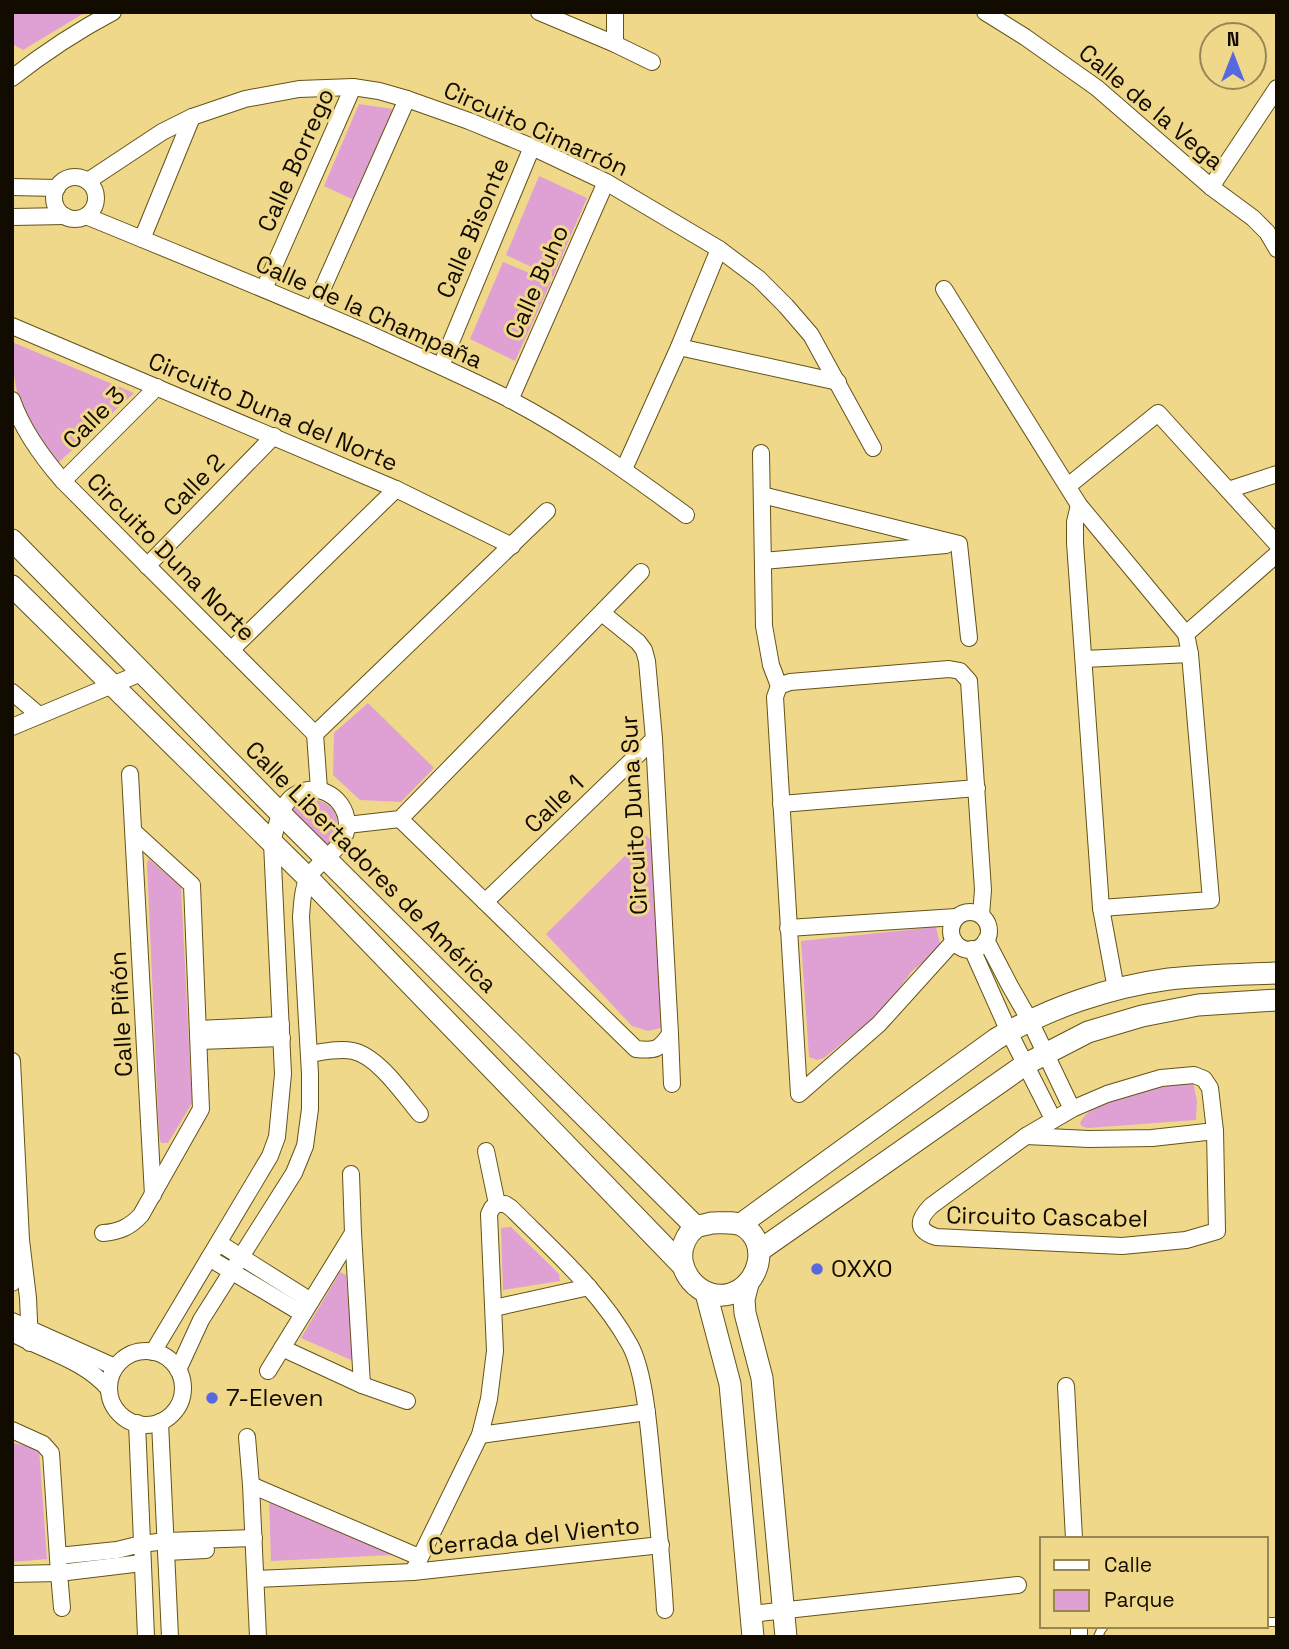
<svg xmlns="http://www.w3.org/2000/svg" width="1289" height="1649" font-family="'Space Grotesk',sans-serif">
<rect width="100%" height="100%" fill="#f0d88b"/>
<g fill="#dfa0d4">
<path d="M14,12h72l-63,38 -9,-5z"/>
<path d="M359,104l34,5 -39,91 -30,-14z"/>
<path d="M539,176l48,22 -34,79 -47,-22z"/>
<path d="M503,262l48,20 -36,79 -45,-22z"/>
<path d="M12,342l122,51 -77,71c-7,-10 -16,-20 -23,-31 -17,-27 -22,-59 -22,-91z"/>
<path d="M368,703l66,65 -33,34 -41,-2 -27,-25 1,-42z"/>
<path d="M311,798c29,7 32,25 17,48l-40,-36 11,-10z"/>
<path d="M646,835l7,8 8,185 -13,3 -16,-5 -86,-92z"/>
<path d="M149,859l32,28 11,216 -24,40h-7l-2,-8 -12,-272z"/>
<path d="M936,927l5,21 -29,23 -29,39 -59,48 -7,2 -8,-3 -8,-116z"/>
<path d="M1193,1082l4,19 -1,19 -108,8 -5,-1 -3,-3c10,-28 86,-38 113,-42z"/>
<path d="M511,1227l48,47 1,7 -57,9 -2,-62z"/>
<path d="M340,1272l6,3 8,80 -3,5 -50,-22z"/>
<path d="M12,1443l27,5 8,111 -35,3z"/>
<path d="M269,1498l123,50v7l-121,6z"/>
</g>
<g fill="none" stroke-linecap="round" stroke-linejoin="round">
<g stroke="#645317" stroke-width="10">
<g id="lane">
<path d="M1266,1622h11"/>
<path d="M1098,1637l3,-7 3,-4"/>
</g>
</g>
<g stroke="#645317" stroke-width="18">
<g id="street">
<path d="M539,12l76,32v-32"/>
<path d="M985,12l40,25 72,51 114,99 42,31 14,14 10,17"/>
<path d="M615,44l37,18"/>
<path d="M12,78c32,-25 65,-47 101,-66"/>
<circle cx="75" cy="198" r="21"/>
<path d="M88,181l74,-49 30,-15 53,-18 54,-10 54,-2 26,4 28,8 62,22 63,26 74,35 113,67 40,30 27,27 25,29 62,113"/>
<path d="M12,187l45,1"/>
<path d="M1211,187l66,-99"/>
<path d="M86,216c93,38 186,76 279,116 48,22 97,43 144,67 63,33 120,74 177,116"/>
<path d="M12,217l53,-1"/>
<path d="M142,239l50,-122"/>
<path d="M264,289l89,-202"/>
<path d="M944,289l135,216 107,129 4,20 21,246 -110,8"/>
<path d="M313,310l94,-211"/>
<path d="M12,326l384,163 116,57"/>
<path d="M679,347l159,35"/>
<path d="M441,366l91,-219"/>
<path d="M12,400c11,31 30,57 51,81l252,253 4,55"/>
<path d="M510,400l96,-218"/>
<path d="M761,453l3,173 7,39 8,21"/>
<path d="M624,469l55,-122 40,-98"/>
<path d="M63,481l94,-94"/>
<path d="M1068,486l90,-73 119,131"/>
<path d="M1228,490l49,-16"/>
<path d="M762,495l197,49 10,94"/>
<path d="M1079,505l-4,17v21l26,365 15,81"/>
<path d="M763,561l183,-16"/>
<path d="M147,566l127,-130"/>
<path d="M1186,634l91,-80"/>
<path d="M231,650l165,-161"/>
<path d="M1084,659l106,-5"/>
<path d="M12,692l27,23"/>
<path d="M12,727l129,-54"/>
<path d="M315,734l232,-223"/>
<path d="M130,774l23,421"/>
<path d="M781,804l196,-16"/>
<path d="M400,819l236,230c19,2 23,1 34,-15l-16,-295 -7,-78 -3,-11 -6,-8 -36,-29"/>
<path d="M347,825l53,-6 241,-247"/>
<path d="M485,902l169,-163"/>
<circle cx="970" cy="931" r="19"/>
<path d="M788,928l168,-11"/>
<path d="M986,940l24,46 20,35 42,88"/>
<path d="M954,941l-75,83 -80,70 -24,-397 4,-11 11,-4 159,-13 11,2 9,10 14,209 -2,25"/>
<path d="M972,949l37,83 44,87"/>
<path d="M198,1029l83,-4"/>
<path d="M670,1034l2,50"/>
<path d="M199,1041l83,-3"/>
<path d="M309,1054c14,-2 30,-6 44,-3 25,5 51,44 67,63"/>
<path d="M12,1061l9,179 7,58 2,45"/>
<path d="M1194,1075l10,4 6,9 5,43 2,100 -31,9 -64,6 -186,-9c-21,-7 -18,-18 -5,-31l95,-70 46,-27 35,-15 54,-16z"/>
<path d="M1026,1136l63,3 63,-1 63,-7"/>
<path d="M486,1151l11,53"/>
<path d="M351,1174l2,59 9,152"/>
<path d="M497,1204h8l6,4c43,43 90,84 119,137 14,26 18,76 21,105 5,54 11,107 14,160"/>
<path d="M103,1233c16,-1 27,-6 38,-18l60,-106 -9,-224 -58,-53"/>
<path d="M219,1243l92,58"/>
<path d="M209,1258l94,56"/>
<path d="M12,1283l6,-27"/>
<path d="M494,1308l95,-21"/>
<path d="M12,1321l103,46"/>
<path d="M12,1333c33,18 72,27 97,56"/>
<path d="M282,1348l80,37 45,16"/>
<circle cx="146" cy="1388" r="37"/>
<path d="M153,1352l117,-196 7,-19 6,-63 -11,-231c4,-15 7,-34 19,-45 21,-19 54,-4 56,25 1,26 -30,36 -40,57 -5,11 -5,25 -6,37l9,157v35l-5,37 -11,27 -93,147 -23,50"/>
<path d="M268,1371l85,-138"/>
<path d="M1066,1386l8,153"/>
<path d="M160,1422l10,215"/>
<path d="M137,1423l9,214"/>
<path d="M12,1430l31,14 8,9 8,120 -47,1"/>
<path d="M480,1435l167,-23"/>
<path d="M247,1437l4,48 7,152"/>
<path d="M251,1485l168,72"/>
<path d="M166,1552l40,-2"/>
<path d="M58,1556l59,-6 24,-6 25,-3 88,-3"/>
<path d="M413,1572l67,-137 9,-36 6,-48 -6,-137 3,-6 5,-4"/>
<path d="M256,1579l157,-7 248,-27"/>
<path d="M62,1608l-3,-35 83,-10"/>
<path d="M751,1614l267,-29"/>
<path d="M1079,1626v11"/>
</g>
</g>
<g stroke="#645317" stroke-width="23">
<g id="secondary">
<path d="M12,540l269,274 415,413"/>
<path d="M12,586l296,292 375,388"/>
<path d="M711,1223c10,0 23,-2 32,3 28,17 16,60 -13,68 -30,8 -58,-25 -45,-53 2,-5 6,-10 10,-13 4,-3 11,-3 16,-5z"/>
<path d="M741,1224l255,-185c52,-31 113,-52 173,-60 36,-4 72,-5 108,-6"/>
<path d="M759,1251l267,-187 62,-32 54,-16 56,-11 79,-5"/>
<path d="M748,1284l-4,15 1,14 17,65 24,259"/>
<path d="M706,1293l24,91 23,253"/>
</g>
</g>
<use href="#lane" stroke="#fff" stroke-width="8"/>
<use href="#street" stroke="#fff" stroke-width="16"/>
<use href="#secondary" stroke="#fff" stroke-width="21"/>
</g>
<g fill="#5769e0" stroke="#f0d88b" stroke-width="2.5">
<circle cx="817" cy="1269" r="7"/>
<circle cx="212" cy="1398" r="7"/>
</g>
<g text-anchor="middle" stroke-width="6" stroke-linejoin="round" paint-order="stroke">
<g font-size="24" fill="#110b00" stroke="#f0d88b">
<text transform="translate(1151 107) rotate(40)" y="8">Calle de la Vega</text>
<text transform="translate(536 129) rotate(24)" y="8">Circuito Cimarrón</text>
<text transform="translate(296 160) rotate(-66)" y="8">Calle Borrego</text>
<text transform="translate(473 228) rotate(-67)" y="8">Calle Bisonte</text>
<text transform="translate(537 282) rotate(-66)" y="8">Calle Buho</text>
<text transform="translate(369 312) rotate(24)" y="8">Calle de la Champaña</text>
<text transform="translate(273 412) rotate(23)" y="8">Circuito Duna del Norte</text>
<text transform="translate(94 418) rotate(-45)" y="8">Calle 3</text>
<text transform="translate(194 485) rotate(-46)" y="8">Calle 2</text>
<text transform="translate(171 557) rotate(45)" y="8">Circuito Duna Norte</text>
<text transform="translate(554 804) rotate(-44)" y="8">Calle 1</text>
<text transform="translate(634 815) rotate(-93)" y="8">Circuito Duna Sur</text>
<text transform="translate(371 867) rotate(45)" y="8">Calle Libertadores de América</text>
<text transform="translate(121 1014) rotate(-93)" y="8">Calle Piñón</text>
<text transform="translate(1047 1217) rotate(1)" y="8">Circuito Cascabel</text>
<text transform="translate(534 1536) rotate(-6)" y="8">Cerrada del Viento</text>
</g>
<g font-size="24" fill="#110b00" stroke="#f0d88b" text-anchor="start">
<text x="831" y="1277">OXXO</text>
<text x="226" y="1406">7-Eleven</text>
</g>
</g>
<rect width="1289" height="1649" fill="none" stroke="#110b00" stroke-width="28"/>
<rect x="1040" y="1537" width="228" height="91" fill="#f0d88b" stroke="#978653" stroke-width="2"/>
<rect x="1054" y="1560" width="35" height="10" fill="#ffffff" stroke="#978653" stroke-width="2"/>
<text x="1104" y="1572" font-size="21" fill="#110b00">Calle</text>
<rect x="1054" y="1590" width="35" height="21" fill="#dfa0d4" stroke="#978653" stroke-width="2"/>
<text x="1104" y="1607" font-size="21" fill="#110b00">Parque</text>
<g transform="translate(1233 56)"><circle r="33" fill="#f0d88b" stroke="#978653" stroke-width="2"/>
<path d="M0-5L12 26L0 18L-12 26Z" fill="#5769e0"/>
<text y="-10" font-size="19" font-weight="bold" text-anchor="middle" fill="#110b00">N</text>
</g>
</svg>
